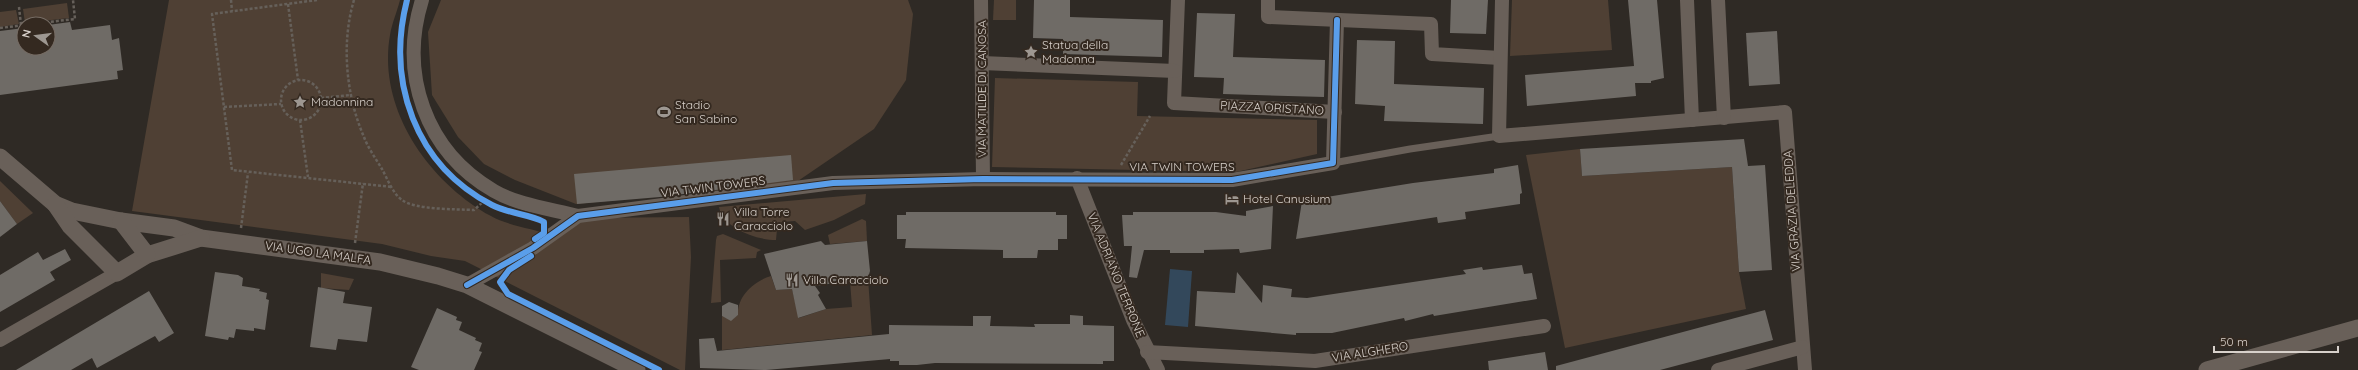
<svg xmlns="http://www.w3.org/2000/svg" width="2358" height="370" font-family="Quicksand,sans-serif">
<rect width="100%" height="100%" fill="#2f2a25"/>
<g fill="#4f4034">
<path d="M169,0h231c-3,12 -8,23 -10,35 -13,74 39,147 101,181 15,9 43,13 61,19l30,-17 107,-1 2,40 -6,113h-5l-215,-109 -34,-5 -49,-12 -250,-33z"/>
<path d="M441,0h467l5,14 -7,66 -32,49 -79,54 -219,21 -61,-24 -31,-16 -26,-27 -26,-42 -4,-63z"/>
<path d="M994,0h22v20h-23z"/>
<path d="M1512,0h96l4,50 -102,6z"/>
<path d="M67,3l2,15 -44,5 -2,-14z"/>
<path d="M16,10l3,14 -19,3v-15z"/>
<path d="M995,78l143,4 -1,34 180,4v34l-81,18 -244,-5z"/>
<path d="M1580,149l2,27 150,-9 7,105 7,37 -181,39 -39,-193z"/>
<path d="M0,181l33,32 -16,11 -17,-23z"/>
<path d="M866,194l-1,10 -31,16 -29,10 -10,-9 -13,1 -5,7 -1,11c-20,0 -53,-12 -57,-33z"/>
<path d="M862,219l4,2 1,20 -37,3 -2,-9z"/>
<path d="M723,234l38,16 -4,2 -1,6 -36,2 1,42 -10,1 5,-63 1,-4z"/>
<path d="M321,273l33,6 -5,11 -28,-2z"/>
<path d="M771,276l5,14 16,-1 7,29 27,-9 26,-2 -2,-26 18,-3 4,57 -150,15v-34l9,4 7,-5c-1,-19 16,-34 33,-39z"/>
</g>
<path fill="#33485b" d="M1170,269l22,2 -4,56 -23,-2z"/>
<g fill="#6f6b66">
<path d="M1034,0h36v17l93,3 -1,37 -99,-3v-15l-30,-1z"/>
<path d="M1451,0h37l-2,34 -36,-1z"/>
<path d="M1628,0h29l7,78 -13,3v2h-16l1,13 -109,10 -2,-31 109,-9z"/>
<path d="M1197,13l38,1 -2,43 92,3 -1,37 -101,-3 1,-16 -30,-1z"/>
<path d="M70,22l2,8 38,-5 2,15 7,-2 4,32 -6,1 1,8 -118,16v-64l24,-3v20h24v-23z"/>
<path d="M1777,31l3,53 -31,2 -3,-53z"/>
<path d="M1357,40l38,1 -1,43 90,4 -1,36 -99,-3 1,-15 -30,-2z"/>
<path d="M1744,139l4,27 17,-1 7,105 -33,2 -7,-105 -150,9 -2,-27z"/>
<path d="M791,155l2,25 -133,17 -83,7 -3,-30z"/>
<path d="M1518,165l4,28 -2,1v10l-55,8 1,7 -28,4 -1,-6 -141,22 6,-38 111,-18 81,-10v-4z"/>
<path d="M0,201l17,23 -17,13z"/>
<path d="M1273,206l-2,43 -31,4 -1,-4 -35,1v3h-34v-3h-26l-7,28 -8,-1 3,-31h-8l-2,-31h11v-3h83l30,4v-5z"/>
<path d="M906,212h150v3h11v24h-9v11h-20l-1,8h-34v-8l-98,-2 1,-9h-9v-24h9z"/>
<path d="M821,241l4,4 42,-4 3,30 -2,7 -53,8 5,7 -2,2 8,14 -28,9 -6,-29 -16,1 -12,-36z"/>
<path d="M65,249l6,11 -21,12 5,8 -55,32v-37l38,-23 5,8z"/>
<path d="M1522,265l2,9 8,-1 5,26 -103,17 -1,-2 -28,7 -1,-3 -72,15h-36v2l-101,-9 2,-35 38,2 2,-21 25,31 1,-18 29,4 -1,8 16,1 159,-24 -3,-4 19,-3 1,3z"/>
<path d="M215,272l23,3 5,3 -1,8 18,3 -1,2 8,2 -1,6 3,1 -4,30 -11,-2v3l-18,-2 -2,9 -5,-1 -1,3 -23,-4z"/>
<path d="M318,287l27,5 -2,11 29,4 -5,35 -29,-3 -2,11 -26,-3z"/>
<path d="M149,291l25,42 -15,9 -4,-6 -58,32 -5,-10 -21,12h-55z"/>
<path d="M729,302l9,3v10l-7,6 -9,-5v-10z"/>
<path d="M437,308l20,9 -1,3 6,2 -3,8 17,8 -1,2 7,3 -3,8 3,1 -8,18h-55l-8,-3z"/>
<path d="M1765,310l8,30 -113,30h-104v-4z"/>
<path d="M1070,315l13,1v9l31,1v35h-11v3l-168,-1 -18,2h-18v-4h-9v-2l-124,11 -66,-2 -1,-29 15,-1 3,13 172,-17v-9l84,1v-10h18l-1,10 45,1 -1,-3h36z"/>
<path d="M1545,352l3,18h-59l-1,-9z"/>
</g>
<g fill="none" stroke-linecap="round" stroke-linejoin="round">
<g stroke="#66605a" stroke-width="2.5" stroke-dasharray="3 2" stroke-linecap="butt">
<path d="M231,0l1,11"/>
<path d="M317,0l-105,14 20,156 160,17"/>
<path d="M354,0c-13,43 -8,96 10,137 4,11 12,22 18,32 5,9 11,25 20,31 13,10 55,9 72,10l10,-9"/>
<path d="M288,4l10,76"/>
<path d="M19,7l2,18"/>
<path d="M31,24l44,-5 -2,-19"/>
<path d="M0,28l24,-3"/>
<circle cx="301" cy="100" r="20"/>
<path d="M321,98l29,-3"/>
<path d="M224,107l57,-3"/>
<path d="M300,120l8,57"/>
<path d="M1121,165l29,-49"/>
<path d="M241,228l7,-55"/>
<path d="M355,243l8,-60"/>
</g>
<path stroke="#696059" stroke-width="7" d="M1333,163l77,-14 89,-13"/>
<g stroke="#696059" stroke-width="14">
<path d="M422,0c-23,74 3,151 72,191 24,14 57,18 84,25"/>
<path d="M981,0l2,179"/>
<path d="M1178,0l-4,103 161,9"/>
<path d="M1268,0v17l163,7 1,30 68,4"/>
<path d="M1502,0l-3,136 286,-24 20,258"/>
<path d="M1687,0l5,120"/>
<path d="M1718,0l6,118"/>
<path d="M982,63l193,8"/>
<path d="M1077,178l56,142 25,50"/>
<path d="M467,285l66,-37 45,-32 255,-33 150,-4 249,1 101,-17 4,-143"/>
<path d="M0,340l117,-67"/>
<path d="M1147,352l168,9 229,-35"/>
<path d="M1718,370l85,-23"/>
</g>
<g stroke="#696059" stroke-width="17">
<path d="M0,157l55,47 17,7 49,10 53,7 27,10 179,24 58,14 29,9 170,85"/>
<path d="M55,204l15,22 47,47 30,-18 54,-17"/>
<path d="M121,221l26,34"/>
<path d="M2207,370l151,-42"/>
</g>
<g stroke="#342920" stroke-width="8">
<g id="cycleway">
<path d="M407,0c-21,82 8,165 85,205 17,9 38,9 52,17v11l-9,6"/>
<path d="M531,256l-22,14 -9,12 8,12 151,76"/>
<path d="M467,285l66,-37 45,-32 255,-33 150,-4 249,1 101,-17 4,-143"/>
</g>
</g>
<use href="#cycleway" stroke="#5a9eea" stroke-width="6"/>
</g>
<defs>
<g id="sight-bare" transform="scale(1.08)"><path d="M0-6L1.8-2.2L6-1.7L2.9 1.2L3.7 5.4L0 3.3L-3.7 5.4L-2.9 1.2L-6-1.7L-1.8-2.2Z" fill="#9d9791" stroke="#342920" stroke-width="2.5" paint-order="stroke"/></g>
<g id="stadium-bare" transform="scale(1.08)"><path d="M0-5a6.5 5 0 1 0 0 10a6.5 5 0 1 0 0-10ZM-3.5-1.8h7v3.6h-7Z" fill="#9d9791" stroke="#342920" stroke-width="2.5" paint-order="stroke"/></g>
<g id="hotel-bare" transform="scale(1.08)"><path d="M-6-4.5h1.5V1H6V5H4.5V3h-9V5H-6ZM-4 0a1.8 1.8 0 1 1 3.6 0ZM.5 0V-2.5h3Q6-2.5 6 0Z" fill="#9d9791" stroke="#342920" stroke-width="2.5" paint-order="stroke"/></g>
<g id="restaurant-bare" transform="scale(1.08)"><path d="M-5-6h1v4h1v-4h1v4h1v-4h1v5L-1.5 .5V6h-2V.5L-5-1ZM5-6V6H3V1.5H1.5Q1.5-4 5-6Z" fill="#9d9791" stroke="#342920" stroke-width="2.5" paint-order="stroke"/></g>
</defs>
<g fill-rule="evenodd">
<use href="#sight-bare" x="1031" y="52"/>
<use href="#sight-bare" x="300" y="102"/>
<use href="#stadium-bare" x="664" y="112"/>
<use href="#hotel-bare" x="1232" y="199"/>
<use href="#restaurant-bare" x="723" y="219"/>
<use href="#restaurant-bare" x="792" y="280"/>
</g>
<g text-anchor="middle" stroke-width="4" stroke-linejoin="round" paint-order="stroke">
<g font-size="12" fill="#d8d1cb" stroke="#342920" text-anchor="start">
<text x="1042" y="49">Statua della<tspan x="1042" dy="14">Madonna</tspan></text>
<text x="311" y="106">Madonnina</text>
<text x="675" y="109">Stadio<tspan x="675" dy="14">San Sabino</tspan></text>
<text x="1243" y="203">Hotel Canusium</text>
<text x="734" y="216">Villa Torre<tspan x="734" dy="14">Caracciolo</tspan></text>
<text x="803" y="284">Villa Caracciolo</text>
</g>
<g font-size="12" fill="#d8d1cb" stroke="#342920">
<text transform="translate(982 89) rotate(-90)" y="4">VIA MATILDE DI CANOSA</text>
<text transform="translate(1272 108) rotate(3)" y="4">PIAZZA ORISTANO</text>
<text x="1182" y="171">VIA TWIN TOWERS</text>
<text transform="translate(713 187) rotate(-7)" y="4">VIA TWIN TOWERS</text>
<text transform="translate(1792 211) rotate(-94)" y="4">VIA GRAZIA DELEDDA</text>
<text transform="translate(318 253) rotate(8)" y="4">VIA UGO LA MALFA</text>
<text transform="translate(1116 275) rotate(68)" y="4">VIA ADRIANO TERRONE</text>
<text transform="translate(1370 352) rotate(-9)" y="4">VIA ALGHERO</text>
</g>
</g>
<g transform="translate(36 36) rotate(284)"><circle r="19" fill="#342920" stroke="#766c64"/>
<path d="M0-3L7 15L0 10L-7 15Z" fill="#9d9791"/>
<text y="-6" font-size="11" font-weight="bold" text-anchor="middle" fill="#d8d1cb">N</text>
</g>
<path d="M2214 346v6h124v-6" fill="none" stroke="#d8d1cb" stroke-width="2"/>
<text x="2220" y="346" font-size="12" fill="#d8d1cb" stroke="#342920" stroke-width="3" paint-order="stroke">50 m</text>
</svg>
